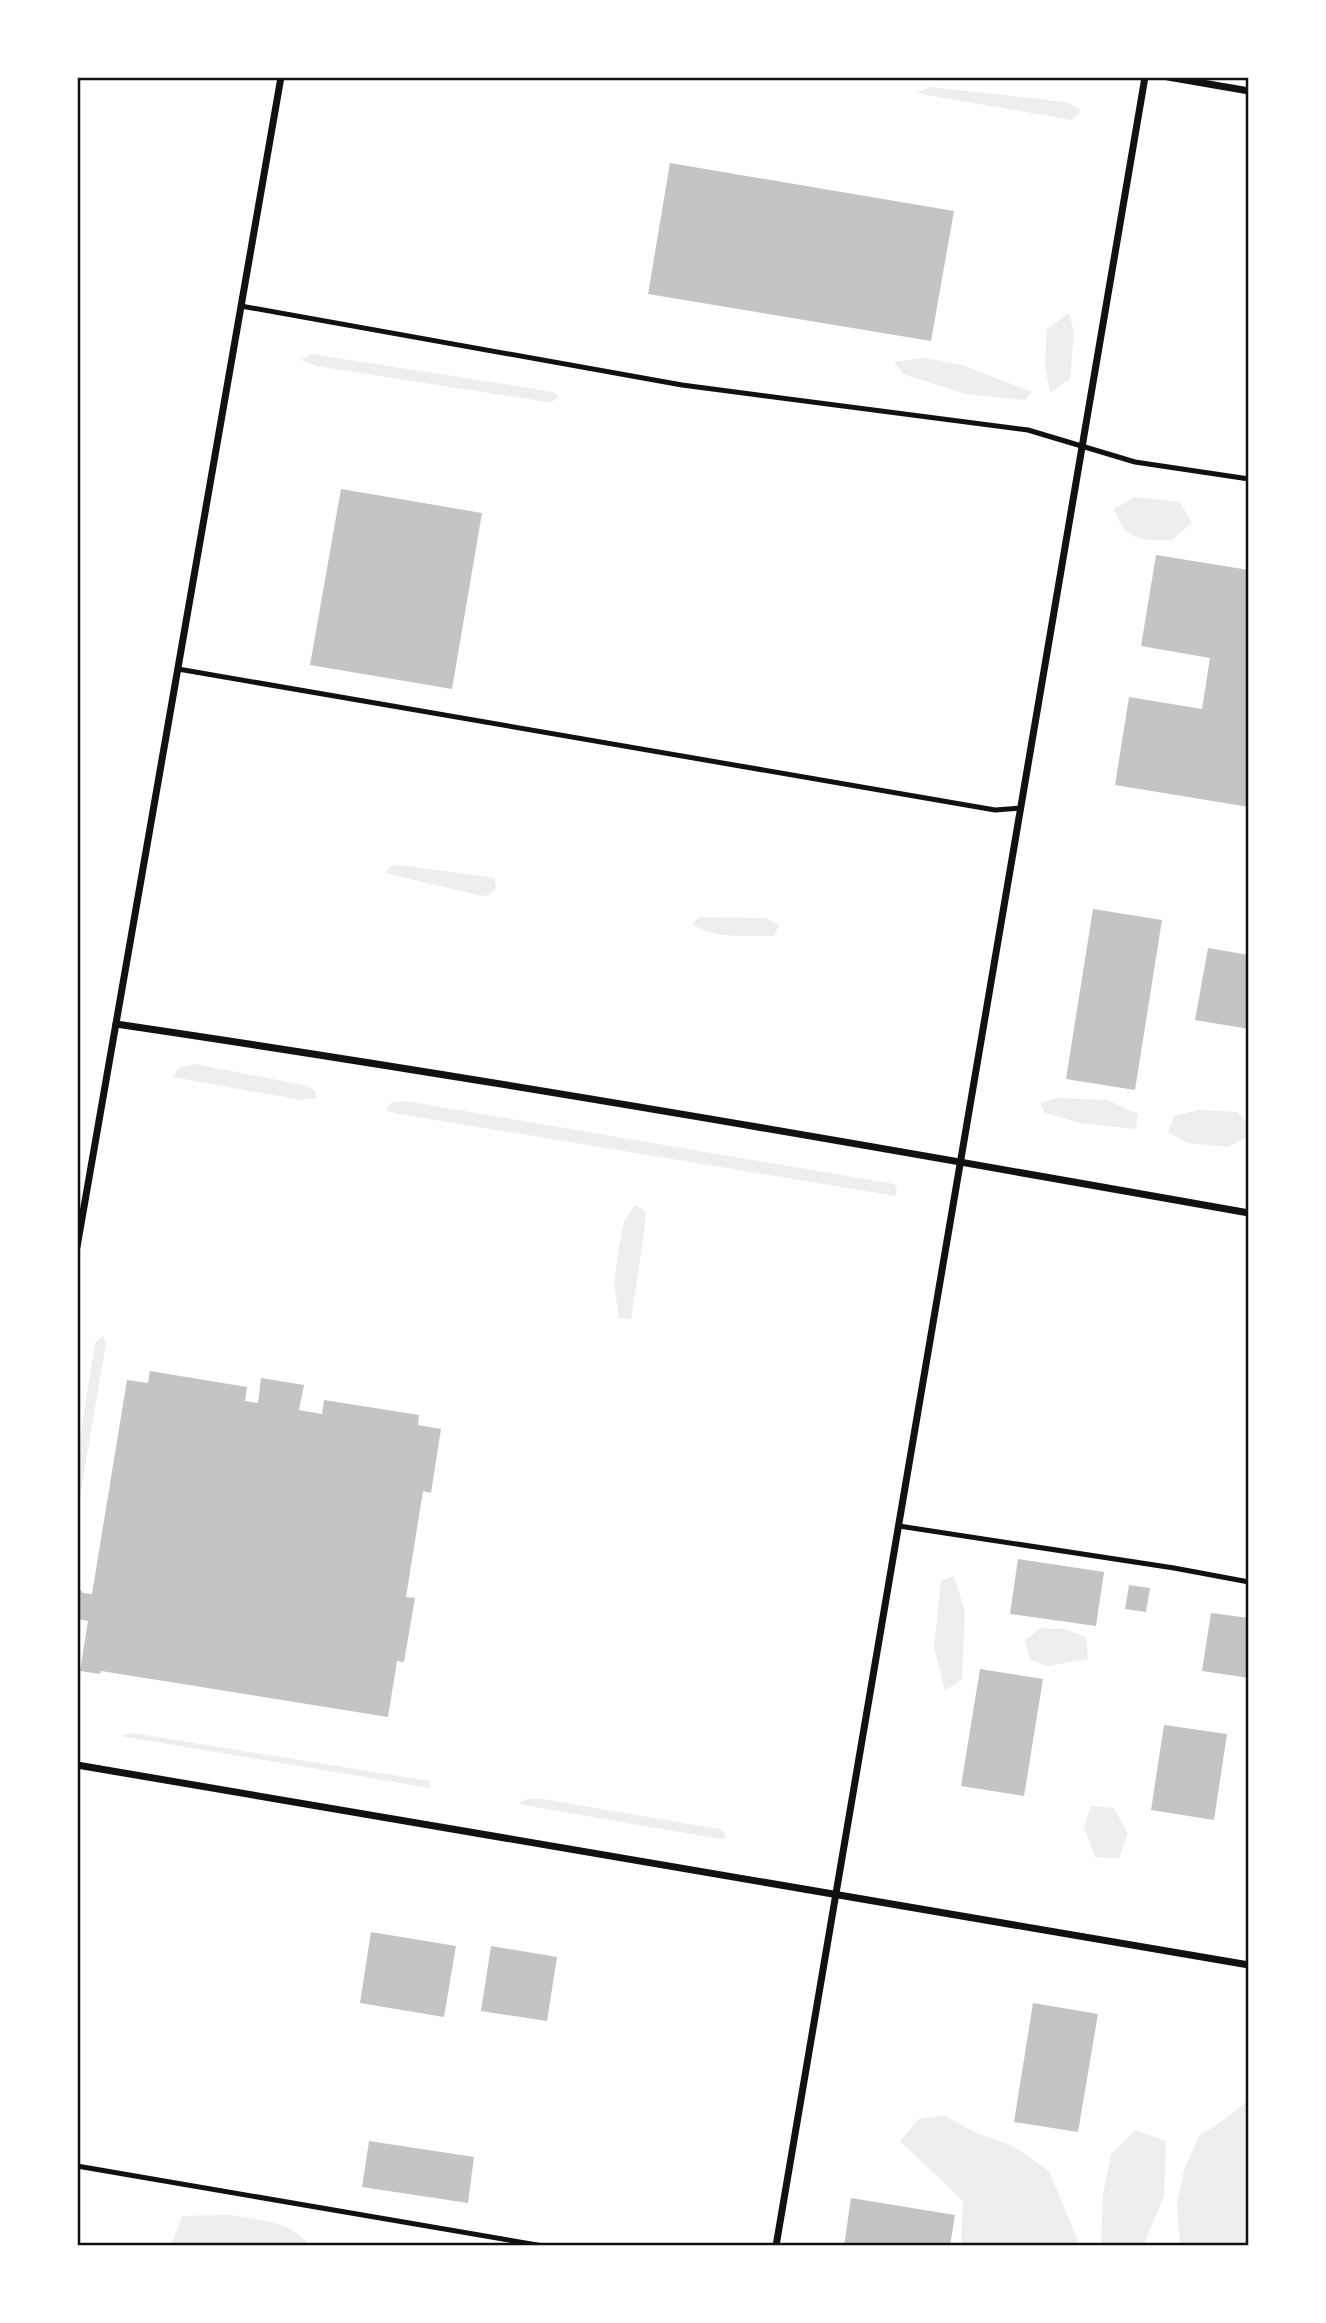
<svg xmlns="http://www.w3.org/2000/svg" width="1326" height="2323" font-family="'Source Serif 4',serif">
<rect width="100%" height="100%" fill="#fff"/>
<g fill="#eee">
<path d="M930,87l136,15 15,8 -9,10 -156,-27z"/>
<path d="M1069,313l5,19 -4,47 -20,14 -5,-28 2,-36z"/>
<path d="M311,354l243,38 4,5 -6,5 -11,-1 -225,-35 -15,-6z"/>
<path d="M924,358l38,7 70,27 -7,8 -59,-6 -63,-20 -9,-12z"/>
<path d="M1135,497l45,5 12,21 -20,17c-31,0 -46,2 -58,-31z"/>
<path d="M400,865l94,13 2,9 -8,9 -11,-1 -91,-22 4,-7z"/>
<path d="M699,917l66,1 14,7 -5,11c-26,0 -60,3 -82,-12z"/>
<path d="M195,1064l113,22 8,6v6l-15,2 -128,-23 5,-9z"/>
<path d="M1057,1098l50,2 31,14 -2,15 -55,-6 -36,-10 -5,-10z"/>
<path d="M405,1101l489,83 3,4 -1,8 -502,-83 -8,-3 5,-7z"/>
<path d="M1199,1110l38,2 12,13v11l-21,11 -41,-4 -19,-11 6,-16z"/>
<path d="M635,1205l10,6v15l-14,94 -12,-2 -5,-34 4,-31 6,-32z"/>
<path d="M103,1336l3,7 -29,171v-57l18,-114z"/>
<path d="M954,1576l11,36 -3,67 -17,12 -11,-44 7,-66z"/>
<path d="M1041,1628l23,1 22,8 2,22 -41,7 -17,-7 -5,-19z"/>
<path d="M132,1733l298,48v7l-310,-52z"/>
<path d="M527,1799h15l177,30 6,4v5l-5,1 -202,-35z"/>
<path d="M1091,1806l23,2 14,26 -9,24 -24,-1 -11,-30z"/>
<path d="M1249,2099v147h-69l-3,-41 7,-35 15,-34 29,-19z"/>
<path d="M944,2115l32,18 37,13 36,25 29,70 -7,5h-110l2,-45 -63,-60 19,-22z"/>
<path d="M1135,2130l31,11 -2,55 -21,50h-42l2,-52 8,-40z"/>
<path d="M230,2215c27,5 63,6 79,31h-138l11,-30z"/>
</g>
<g fill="#c4c4c4">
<path d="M670,163l284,48 -23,130 -283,-47z"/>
<path d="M341,489l141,24 -30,176 -142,-24z"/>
<path d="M1156,555l93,15v237l-134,-22 14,-88 73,12 8,-51 -69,-12z"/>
<path d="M1093,909l69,11 -27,170 -69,-11z"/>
<path d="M1208,948l41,7v74l-54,-9z"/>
<path d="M150,1371l97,16 -2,14 13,2 3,-25 43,7 -5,25 23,4 2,-14 95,15 -1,10 23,4 -10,64 -8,-2 -17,106 9,1 -11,64 -7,-1 -9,56 -287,-46 -1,3 -20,-3 8,-50 -11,-2v-29l2,-2 4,5 9,1 35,-214 21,3z"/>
<path d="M1018,1559l86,13 -8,54 -86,-12z"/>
<path d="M1129,1585l21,3 -4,24 -21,-3z"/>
<path d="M1211,1613l38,5v60l-47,-7z"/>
<path d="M980,1669l63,10 -19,117 -63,-10z"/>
<path d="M1164,1725l63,9 -13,86 -63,-10z"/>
<path d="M371,1932l85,14 -12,71 -84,-14z"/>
<path d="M491,1946l66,11 -10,64 -66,-10z"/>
<path d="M1033,2003l65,11 -20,118 -64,-10z"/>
<path d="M369,2141l105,16 -6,46 -106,-16z"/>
<path d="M851,2198l104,17 -5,31h-106z"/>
</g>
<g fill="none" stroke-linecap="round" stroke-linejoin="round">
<g stroke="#111" stroke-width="5">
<path d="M241,306l441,79 346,45 107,32 114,17"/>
<path d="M178,669l817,141 26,-2"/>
<path d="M899,1526l275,42 75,14"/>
<path d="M77,2166l466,80"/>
</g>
<g stroke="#111" stroke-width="7">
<path d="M1168,77l81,14"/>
<path d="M116,1024c379,56 756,122 1133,189"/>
<path d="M77,1247l204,-1170"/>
<path d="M77,1765l1172,200"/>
<path d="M776,2246l369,-2169"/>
</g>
</g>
<rect width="1326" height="2323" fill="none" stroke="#ffffff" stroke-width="158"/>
<rect x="79" y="79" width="1168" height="2165" fill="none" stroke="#111" stroke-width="2.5"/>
</svg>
